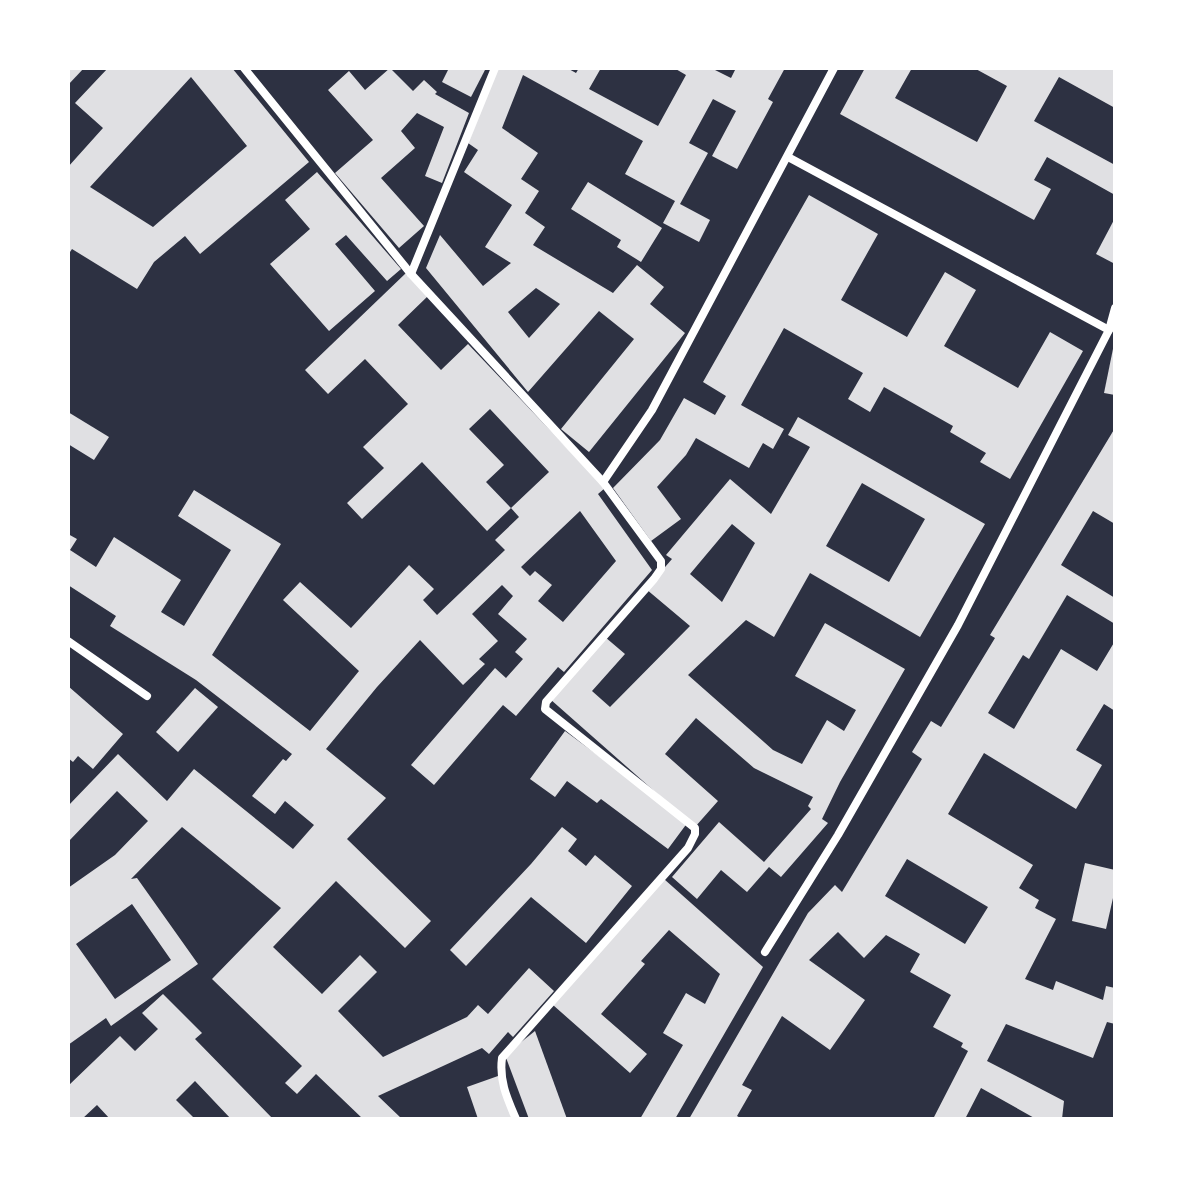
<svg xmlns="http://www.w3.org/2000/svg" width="1183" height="1187" font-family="'IBM Plex Sans',sans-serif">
<rect width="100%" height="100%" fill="#2d3142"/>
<g fill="#e0e0e3" fill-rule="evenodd">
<path d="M68,68h16l-16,17z"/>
<path d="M108,68h124l77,94 -109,92 -15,-18 -31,26 -17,27 -65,-40 -4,6v-88l35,-39 -28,-25zM191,77l56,69 -94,81 -63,-40z"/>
<path d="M390,68l23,23 11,-11 13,12 -2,2 34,19 -27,70 -17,-7 19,-49 -27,-14 -16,18 14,17 -34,30 43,48 -25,22 -64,-75 38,-33 -45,-50 21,-19 16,19z"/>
<path d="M449,68h37l-15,29 -29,-15z"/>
<path d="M498,68h69l9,5 3,-5h22l-12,21 69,37 28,-51 -12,-7h37l20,10 5,-10h49l-17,31 5,3 -36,67 -25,-13 24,-45 -23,-12 -24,44 19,10 -28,51 30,16 -11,22 -36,-19 12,-22 -50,-27 18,-33 -120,-66 -21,53 36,25 -17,26 18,12 -14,22 20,14 -12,18 80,48 24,-28 27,22 -14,17 35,29 -96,119 -28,-23 73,-90 -35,-28 -71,81 -102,-124 14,-33 43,51 28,-23 -26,-16 27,-42 -48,-33 14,-22 -10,-7zM536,288l24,16 -31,34 -21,-26z"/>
<path d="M865,68h47l-17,30 82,44 30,-56 -33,-18h141v40l-56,-31 -25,44 81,44v30l-68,-38 -13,23 17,9 -17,31 -194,-106z"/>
<path d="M317,172l84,97 -14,12 -41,-46 -11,9 40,47 -46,40 -59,-67 40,-35 -25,-29z"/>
<path d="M588,182l74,46 -21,34 -24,-15 4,-7 -50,-31z"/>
<path d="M809,195l69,39 -37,66 66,37 38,-65 31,18 -32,56 74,42 32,-56 33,19 -73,128 -30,-17 6,-9 -36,-21 3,-6 -69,-39 -14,25 -22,-13 15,-26 -79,-45 -43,77 43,24 -11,20 -10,-6 -14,25 -53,-30 -10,17 -29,32 24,32 -30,22 -38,-53 47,-48 24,-42 31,17 11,-19 -23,-14z"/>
<path d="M1115,218v46l-19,-10z"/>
<path d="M406,273l22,23 -30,29 43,45 27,-26 137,144 -7,6 54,76 -88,102 -6,-5 -42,49 -13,-11 -69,80 -23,-20 84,-97 11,10 17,-19 -8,-7 12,-13 -29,-25 15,-18 -11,-11 -30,29 26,27 -19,18 6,5 -22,21 -43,-45 -43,47 -51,62 60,49 -39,41 84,82 -26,27 -69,-67 -63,66 49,47 38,-39 17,17 -39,39 45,46 84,-40 11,-12 10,9 41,-46 25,23 -41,46 -5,-5 -19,22 -7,-6 -104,48 24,23h-39l-47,-45 -19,20 -12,-11 17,-17 -90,-87 69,-71 -99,-81 -51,52 6,-1 61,86 -87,62 -5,-8 -38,27v-157l47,-33 33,-34 -31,-30 -49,51v-36l50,-52 49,47 27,-32 99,80 21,-24 -29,-24 -10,13 -23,-18 31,-37 3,2 6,-7 -96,-74 -86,-54 6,-10 -48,-31v-51l9,5 -7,11 26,17 18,-30 67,43 -20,32 23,14 47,-76 -53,-34 16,-26 87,54 -69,111 98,76 49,-60 -76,-71 17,-18 51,46 58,-63 25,24 -11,11 14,15 68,-65 -10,-10 24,-23 -8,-9 38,-36 -59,-63 -21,20 35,36 -18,17 25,26 -24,23 -65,-69 -60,57 -15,-16 37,-35 -21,-21 45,-43 -43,-45 -37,35 -23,-24zM580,511l36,50 -53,61 -25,-21 14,-16 -17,-14 -5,5 -9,-9zM132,904l39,56 -56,39 -39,-55z"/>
<path d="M1114,344h1v51l-11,-2z"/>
<path d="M68,412l41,25 -15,23 -26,-16z"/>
<path d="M798,417l187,107 -65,113 -110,-64 -36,64 -28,-17 -58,55 85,75 29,14 25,-44 17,11 12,-21 -61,-34 30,-53 80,46 -65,113 -18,37 6,4 -47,54 -12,-10 -22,25 -26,-22 -24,29 -25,-22 47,-55 45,40 47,-53 -3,-3 5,-9 -59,-29 -58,-50 -31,36 53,47 -23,26 -145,-128 55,-62 20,17 -33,37 18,16 80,-81 -44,-37 26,-30 -6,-4 64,-76 41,35 39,-67 -22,-12zM862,483l63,36 -36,63 -63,-36zM732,524l23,19 -33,59 -32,-28z"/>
<path d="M1115,428v96l-22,-13 -32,54 54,33v26l-48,-29 -38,64 -6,-4 -35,58 26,16 47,-80 36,22 18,-30v70l-11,-7 -28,46 26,15 -26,44 -92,-56 -36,61 85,51 -14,23 20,12 -4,8 21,11 -31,60 28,11 3,-9 47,19 3,-14 9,2v36l-8,-2 -14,36 -87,-34 -19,37 77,40 -2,18h-26l-55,-31 -16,31h-32l35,-68 -7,-4 2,-4 -30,-16 18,-32 -41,-23 10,-18 -34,-19 -22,23 -26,-26 -29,28 56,40 -35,50 -48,-34 -40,69 10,5 -15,26 5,3h-53l119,-206 27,-28 7,7 80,-133 -10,-7 19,-31 10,6 54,-89 -5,-3zM907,859l81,48 -23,37 -80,-48z"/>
<path d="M68,686l55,48 -30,35 -15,-13 -5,6 -5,-4z"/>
<path d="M195,688l23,19 -40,45 -22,-20z"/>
<path d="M565,731l123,91 -20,27 -67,-50 -4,4 -30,-22 -12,16 -25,-18z"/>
<path d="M562,827l15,12 -9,12 18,15 9,-11 37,31 -46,57 -55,-46 -65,69 -16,-16 81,-86z"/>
<path d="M1085,863l30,7v28h-2l-7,31 -34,-8z"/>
<path d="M664,879l99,88 -88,152h-35l43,-74 -20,-12 23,-40 19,11 15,-30 -51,-44 -28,31 4,3 -44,50 46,40 -17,19 -77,-68z"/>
<path d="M163,994l39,39 -7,6 78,80h-42l-36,-38 -19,19 19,19h-85l-13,-14 -15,14h-14v-33l52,-50 15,15 23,-22 -16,-16z"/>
<path d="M535,1031l32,88h-38l-24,-64z"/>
<path d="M498,1076l15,43h-35l-11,-32z"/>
</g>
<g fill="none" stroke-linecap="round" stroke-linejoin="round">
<g stroke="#fff" stroke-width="8">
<path d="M244,68l167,206 192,208 58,79v8l-7,10 -108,123 -1,7 150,119v6l-7,14 -186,210c-3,23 5,40 14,61"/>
<path d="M788,157l321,173"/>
<path d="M411,274l84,-206"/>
<path d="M603,482l49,-72 182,-342"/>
<path d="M68,641l79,55"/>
<path d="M765,952l73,-117 120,-210 151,-295 6,-22"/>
</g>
</g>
<rect width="1183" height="1187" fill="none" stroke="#ffffff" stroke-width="140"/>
</svg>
